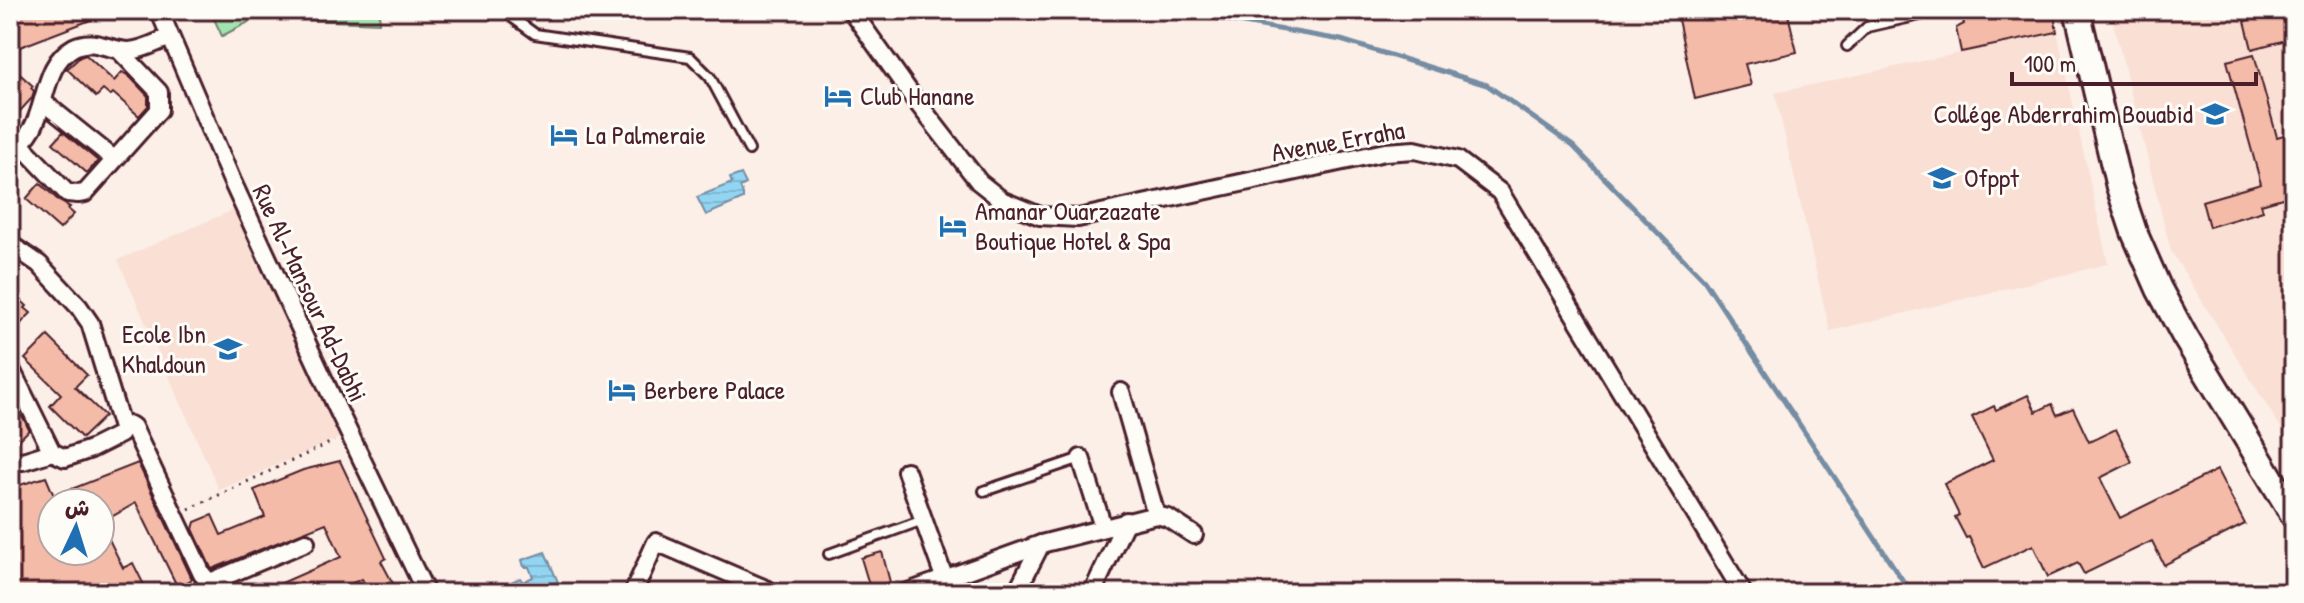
<svg xmlns="http://www.w3.org/2000/svg" width="2304" height="603" font-family="'Patrick Hand','Playpen Sans Arabic',sans-serif">
<defs>
<pattern id="water-rules" width="6" height="5" patternUnits="userSpaceOnUse" patternTransform="scale(2)"><rect width="6" height="5" fill="#92d5f3"/><path d="M0 2.5h6" fill="none" stroke="#7fb6d0"/></pattern>
</defs>
<rect width="100%" height="100%" fill="#fbefe7"/>
<filter id="ink" filterUnits="userSpaceOnUse"><feTurbulence type="fractalNoise" baseFrequency=".0125" numOctaves="2"/><feDisplacementMap in="SourceGraphic" scale="16" xChannelSelector="R" yChannelSelector="G"/><feConvolveMatrix kernelMatrix="1 2 1 2 8 2 1 2 1" color-interpolation-filters="sRGB"/></filter>
<g filter="url(#ink)">
<g fill="#f9dfd4">
<path d="M2110,10h184v439l-123,-198z"/>
<path d="M2057,32l51,232 -278,67 -55,-238z"/>
<path d="M238,208l101,230 -120,52 -101,-230z"/>
</g>
<path fill="#a1e4af" stroke="#76826d" stroke-width="2" d="M210,10h170l-1,13 -123,-5 -34,18z"/>
<g fill="url(#water-rules)" stroke="#758ca3" stroke-width="2">
<path d="M741,174l5,10 -6,3 3,8v4l-37,16 -9,-18 35,-14 -2,-5z"/>
<path d="M545,552l13,30 -17,5 2,6h-32l-4,-9 13,-6 3,4 10,-5 -4,-10h-5l-2,-7z"/>
</g>
<g fill="none" stroke-linecap="round" stroke-linejoin="round">
<path stroke="#758ca3" stroke-width="5" d="M1192,10l11,6 138,24 146,45 86,61 131,134 207,313"/>
</g>
<g fill="#f3bba8" stroke="#4a1f2b" stroke-width="2" fill-rule="evenodd">
<path d="M21,10h93v1l-104,40v-37z"/>
<path d="M1676,10h111l10,42 -52,12 6,21 -56,14z"/>
<path d="M1973,10h25l2,10 35,-7 -1,-3h19l4,22 -96,20 -5,-24 8,-4 -3,-11z"/>
<path d="M2286,10h8v28l-42,11 -7,-28z"/>
<path d="M2254,54l23,83 17,-5v34l-8,3 7,26 -32,9 2,7 -54,16 -7,-26 59,-17 -34,-123z"/>
<path d="M86,55l28,26 8,-9 7,4 19,20v10l-9,10 -26,-23 -3,3 -7,-6 -7,7 -29,-28 13,-12z"/>
<path d="M10,65l23,21 -2,2 3,3 -2,7 -12,13 -10,-9z"/>
<path d="M63,132l35,29 -11,12 -34,-30z"/>
<path d="M40,183l19,18 11,6 -2,2 6,5 -14,15 -34,-30z"/>
<path d="M10,290l17,16 -2,2 6,5 -21,22z"/>
<path d="M48,336l39,39 -12,12 30,29 -23,22 -32,-32 11,-12 -36,-35z"/>
<path d="M2028,395l8,17 16,-8 5,11 16,-7 16,34 27,-13 16,33 -32,16 20,40 97,-48 28,54 -81,41 -12,-24 -68,33 -6,-11 -30,14 -15,-32 -49,23 -15,-31 -3,1 -11,-21 4,-2 -15,-31 49,-24 -21,-43 22,-11 2,4z"/>
<path d="M10,406l14,13 5,11 -19,19z"/>
<path d="M340,461l46,97 -5,3 17,32h-28l-8,-14 -33,14h-70l82,-36 -15,-34 -114,46 -1,-1 -18,-39 2,-7 17,-7 9,20 44,-18 -11,-27 49,-20z"/>
<path d="M138,463l54,116 -14,9 -42,-85 -35,20 22,45 10,-5 15,30h-135l-3,-7v-98l36,-11 8,19zM52,503h48v48h-48z"/>
<path d="M882,552l8,30 -20,6 -9,-30z"/>
</g>
<g fill="none" stroke-linecap="round" stroke-linejoin="round">
<g stroke="#4a1f2b" stroke-width="14">
<g id="lane">
<path d="M505,10l8,8 22,16 155,23 20,20 39,73"/>
<path d="M1847,46l20,-19 75,-17"/>
<path d="M984,491l97,-33"/>
<path d="M829,554l94,-34"/>
</g>
</g>
<g stroke="#4a1f2b" stroke-width="22">
<g id="street">
<path d="M159,10l73,171 105,227 89,185"/>
<path d="M851,10l62,87 66,85 24,19 37,15 38,2 307,-66 30,-2 43,10 42,32 243,401"/>
<path d="M43,102l71,57"/>
<path d="M20,144l47,49 11,1 7,-1 74,-83v-18l-40,-42"/>
<path d="M10,149c43,-19 24,-80 64,-102 19,-10 36,4 55,4 14,-1 28,-9 41,-14"/>
<path d="M10,244l29,20 40,43 11,16 32,105 -1,6 -30,15 -26,9 -13,-6 -42,-85"/>
<path d="M1121,392l35,123"/>
<path d="M122,428l8,-3 3,2 69,147 6,7h5l93,-39"/>
<path d="M1081,458l22,69"/>
<path d="M10,460l13,1 29,-9"/>
<path d="M906,471l38,106"/>
<path d="M633,593l23,-51 119,51"/>
<path d="M905,593l136,-49 115,-29 12,3 26,17"/>
<path d="M1016,593l25,-49"/>
<path d="M1092,593l34,-72"/>
</g>
</g>
<g stroke="#4a1f2b" stroke-width="30">
<path id="secondary" d="M2077,10l42,177 15,45 25,57 26,48 109,179"/>
</g>
<path stroke="#4a1f2b" stroke-width="3" stroke-dasharray="2 6" stroke-linecap="butt" d="M189,509l145,-68"/>
<use href="#lane" stroke="#fdfcf7" stroke-width="8"/>
<use href="#street" stroke="#fdfcf7" stroke-width="16"/>
<use href="#secondary" stroke="#fdfcf7" stroke-width="24"/>
</g>
</g>
<defs>
<g id="hotel-bare" transform="scale(2.16)"><path d="M-6-4.5h1.5V1H6V5H4.5V3h-9V5H-6ZM-4 0a1.8 1.8 0 1 1 3.6 0ZM.5 0V-2.5h3Q6-2.5 6 0Z" fill="#1f6fb2" stroke="#fdfcf7" stroke-width="2.5" paint-order="stroke"/></g>
<g id="university-bare" transform="scale(2.16)"><path d="M0-5L7-2L0 1L-7-2ZM-4 1L0 2.5L4 1V4Q0 6-4 4Z" fill="#1f6fb2" stroke="#fdfcf7" stroke-width="2.5" paint-order="stroke"/></g>
<g id="school-bare" transform="scale(2.16)"><path d="M0-5L7-2L0 1L-7-2ZM-4 1L0 2.5L4 1V4Q0 6-4 4Z" fill="#1f6fb2" stroke="#fdfcf7" stroke-width="2.5" paint-order="stroke"/></g>
</defs>
<g fill-rule="evenodd">
<use href="#hotel-bare" x="838" y="96"/>
<use href="#university-bare" x="2215" y="114"/>
<use href="#hotel-bare" x="564" y="135"/>
<use href="#university-bare" x="1942" y="178"/>
<use href="#hotel-bare" x="953" y="226"/>
<use href="#school-bare" x="228" y="349"/>
<use href="#hotel-bare" x="622" y="390"/>
</g>
<g text-anchor="middle" stroke-width="6" stroke-linejoin="round" paint-order="stroke">
<g font-size="26" fill="#4a1f2b" stroke="#fdfcf7" text-anchor="start">
<text x="860" y="105">Club Hanane</text>
<text x="2193" y="123" text-anchor="end">Collége Abderrahim Bouabid</text>
<text x="586" y="144">La Palmeraie</text>
<text x="1964" y="187">Ofppt</text>
<text x="975" y="220">Amanar Ouarzazate<tspan x="975" dy="30">Boutique Hotel &amp; Spa</tspan></text>
<text x="206" y="343" text-anchor="end">Ecole Ibn<tspan x="206" dy="30">Khaldoun</tspan></text>
<text x="644" y="399">Berbere Palace</text>
</g>
<g font-size="26" fill="#4a1f2b" stroke="#fdfcf7">
<text transform="translate(1338 141) rotate(-10)" y="9">Avenue Erraha</text>
<text transform="translate(310 293) rotate(65)" y="9">Rue Al-Mansour Ad-Dabhi</text>
</g>
</g>
<rect width="2304" height="603" fill="none" stroke="#fdfcf7" stroke-width="40"/>
<rect x="20" y="20" width="2264" height="563" fill="none" stroke="#4a1f2b" stroke-width="3" filter="url(#ink)"/>
<g transform="translate(76 527) rotate(4)"><circle r="38" fill="#fdfcf7" stroke="#b5a4a5" stroke-width="2"/>
<path d="M0-6L14 30L0 20L-14 30Z" fill="#1f6fb2"/>
<text y="-12" font-size="22" font-weight="bold" text-anchor="middle" fill="#4a1f2b">ش</text>
</g>
<path d="M2012 72v12h244v-12" fill="none" stroke="#4a1f2b" stroke-width="4"/>
<text x="2024" y="72" font-size="24" fill="#4a1f2b" stroke="#fdfcf7" stroke-width="6" paint-order="stroke">100 m</text>
</svg>
